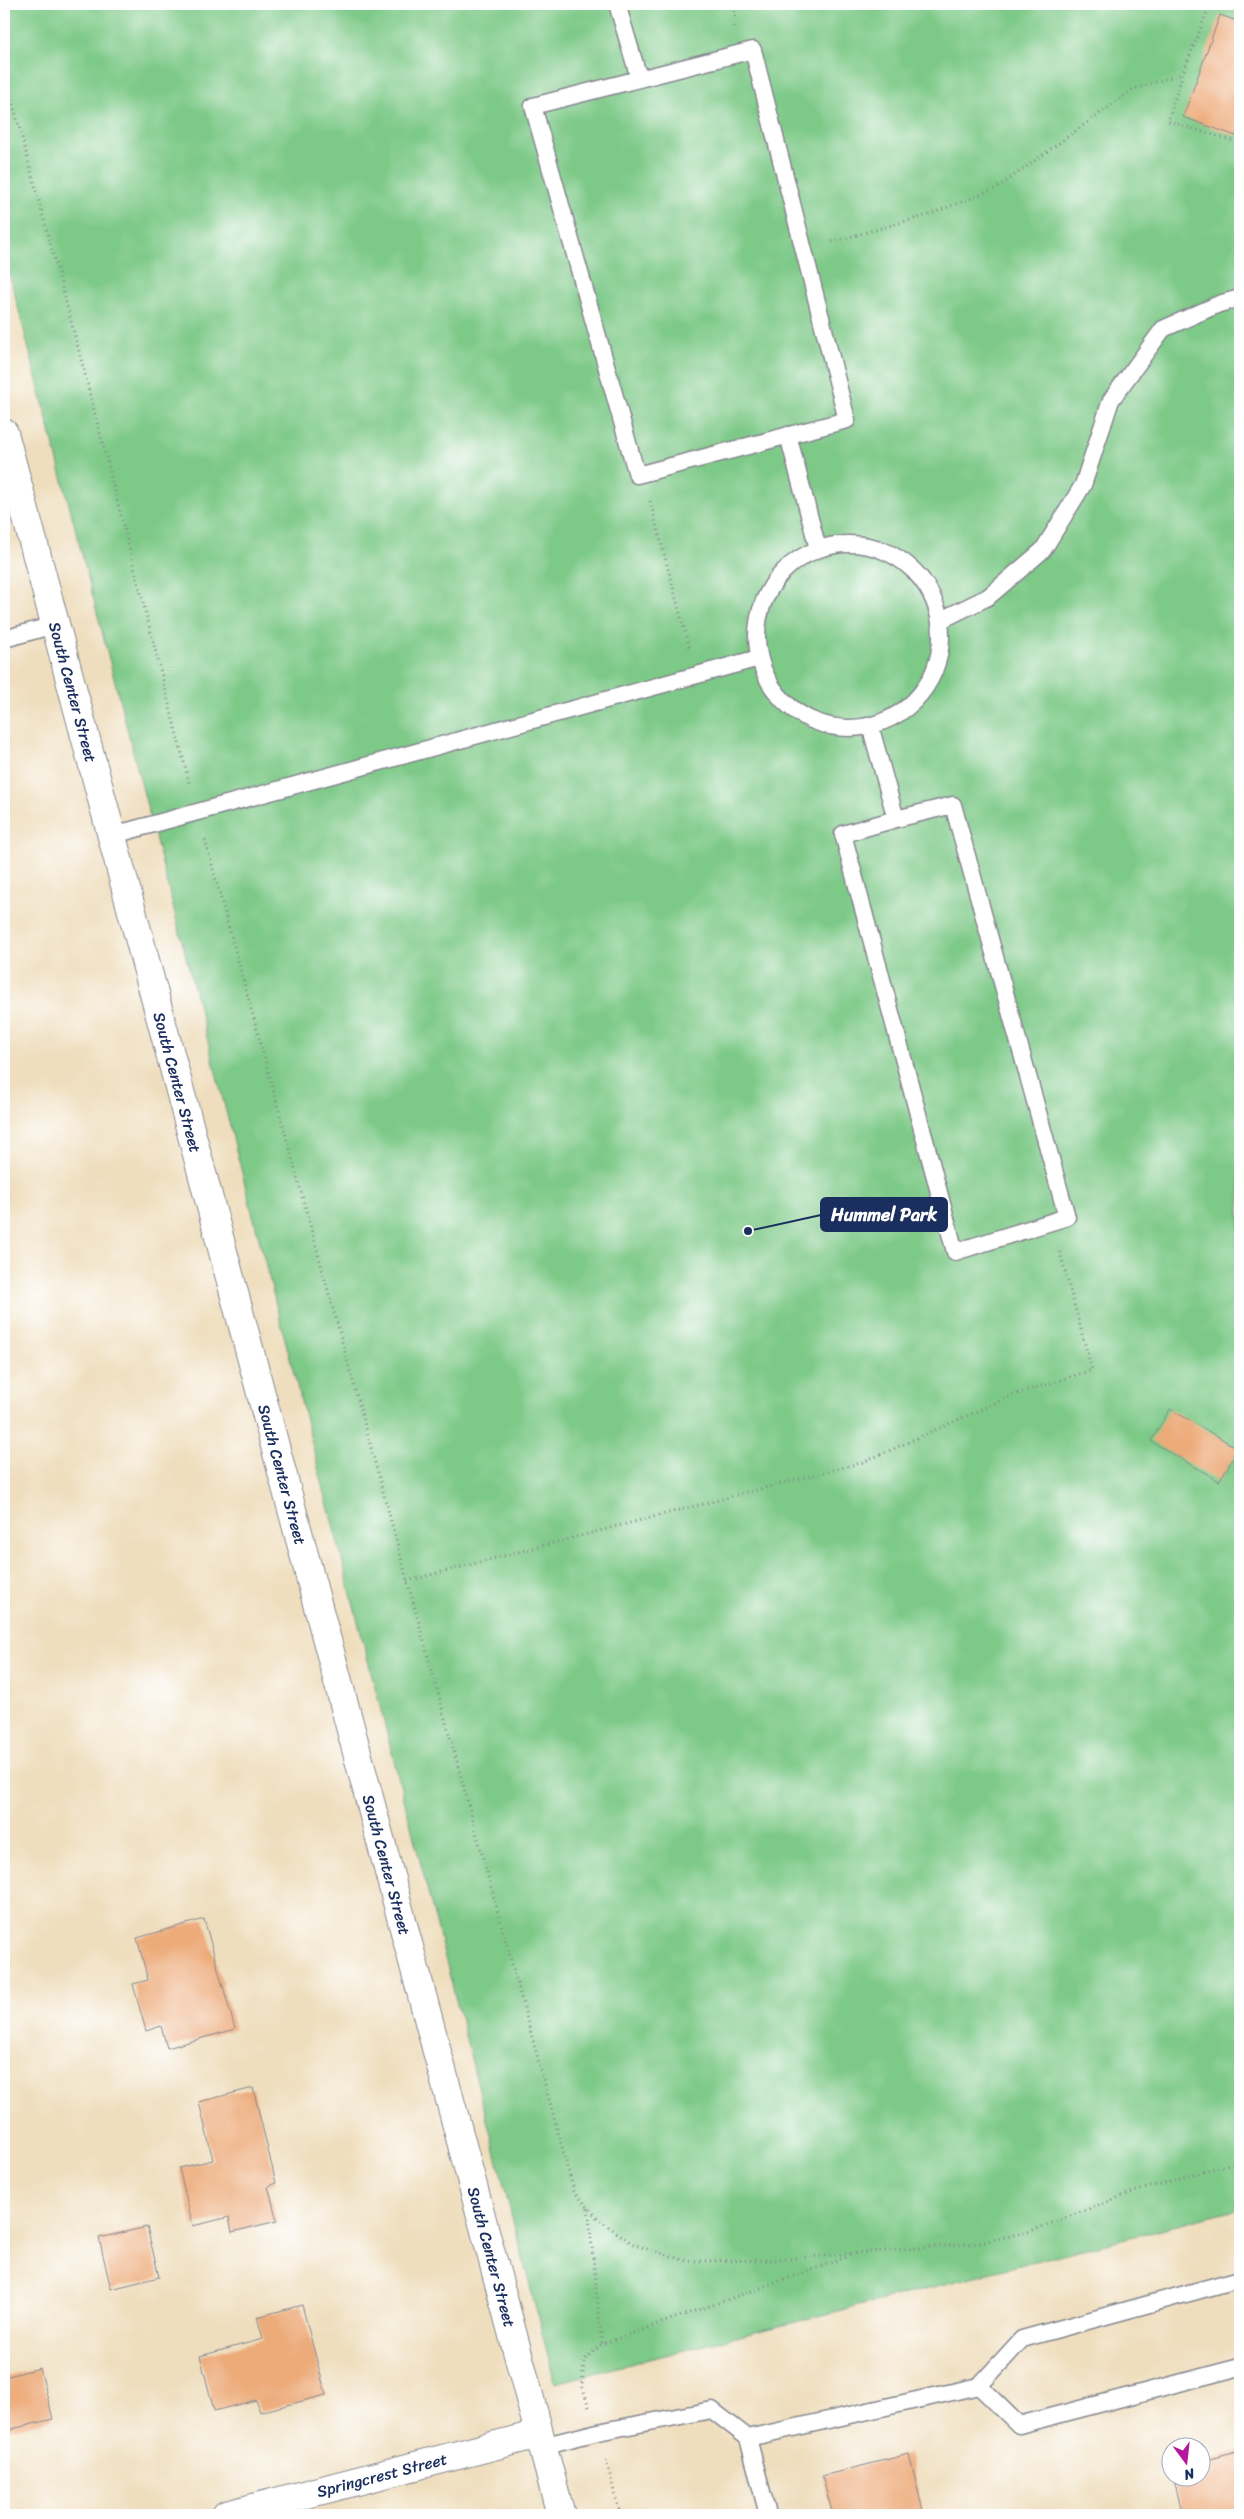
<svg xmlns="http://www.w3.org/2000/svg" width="1244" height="2519" font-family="Sriracha,sans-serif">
<rect width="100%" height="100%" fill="#fff"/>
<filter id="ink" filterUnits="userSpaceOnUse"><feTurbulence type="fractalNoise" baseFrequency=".02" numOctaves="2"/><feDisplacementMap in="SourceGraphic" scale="10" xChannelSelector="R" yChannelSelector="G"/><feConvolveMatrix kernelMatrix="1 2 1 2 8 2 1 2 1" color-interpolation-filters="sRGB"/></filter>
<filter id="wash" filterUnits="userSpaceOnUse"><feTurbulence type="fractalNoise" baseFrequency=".0096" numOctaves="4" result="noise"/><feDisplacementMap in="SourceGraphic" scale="20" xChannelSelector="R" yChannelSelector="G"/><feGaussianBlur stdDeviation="1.12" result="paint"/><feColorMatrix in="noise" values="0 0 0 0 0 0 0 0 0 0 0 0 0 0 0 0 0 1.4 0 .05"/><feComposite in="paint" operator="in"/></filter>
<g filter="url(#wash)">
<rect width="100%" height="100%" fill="#efdebd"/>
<path fill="#7dc987" stroke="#4c7c72" d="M4,4h1236v2205l-685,174 -551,-2130z"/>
<g id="blocks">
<g fill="#edab7a">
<path d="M1220,15l20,7v101l-4,13 -53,-19z"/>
<path d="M1170,1409l69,40 -20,32 -68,-40z"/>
<path d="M204,1919l31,110 -68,19 -6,-22 -15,5 -13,-47 15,-4 -11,-42z"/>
<path d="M253,2088l23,95 -8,3 9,35 -45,11 -3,-15 -36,9 -14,-58 34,-8 -14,-58z"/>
<path d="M147,2227l12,50 -48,12 -12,-51z"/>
<path d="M302,2305l24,90 -66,17 -4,-12 -42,11 -14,-55 63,-17 -6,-22z"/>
<path d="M40,2368l13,51 -49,12v-54z"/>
<path d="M1240,2451v64h-57l-10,-39h29v-15z"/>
<path d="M909,2454l15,61h-91l-11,-39z"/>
</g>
</g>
</g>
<g filter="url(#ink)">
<use href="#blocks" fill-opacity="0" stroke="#85868e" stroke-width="1"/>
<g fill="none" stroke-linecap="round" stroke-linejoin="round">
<g stroke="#85868e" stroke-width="19">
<g id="service">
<path d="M617,4l22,74"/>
<path d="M753,50l94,370 -210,55 -104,-369z"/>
<path d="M788,435l30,114"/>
<circle cx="849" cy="636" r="92"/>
<path d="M941,620l47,-23 55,-47 40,-65 28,-85 52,-71 56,-25 21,-6"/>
<path d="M4,639l50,-14"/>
<path d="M870,725l26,94 57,-14 114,412 -112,35 -112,-418 53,-15"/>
<path d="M110,836l649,-178"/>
<path d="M979,2386l40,39 221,-58"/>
<path d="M748,2438l231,-52 43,-47 218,-60"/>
<path d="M542,2446l56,-14 114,-22 36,28 20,77"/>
</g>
</g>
<g stroke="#85868e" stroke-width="30">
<g id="minor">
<path id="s1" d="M226,2515l313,-81"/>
</g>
</g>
<g stroke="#85868e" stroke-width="30">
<g id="secondary">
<path id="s2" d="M4,433l557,2082"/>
</g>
</g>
<g stroke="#85868e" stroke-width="3" stroke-dasharray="1 4" stroke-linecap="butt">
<path d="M1210,4l-27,69 -15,48 72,22"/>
<path d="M1219,4l21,8"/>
<path d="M734,27l1,-23"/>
<path d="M4,70l75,281 111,435"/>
<path d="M832,242l96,-27 69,-27 135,-98 51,-17"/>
<path d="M650,501l39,146"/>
<path d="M205,840l369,1351 25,29 36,25 52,16 85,-1 209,-17 50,-12 102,-39 107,-31"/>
<path d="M407,1581l457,-119 149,-67 79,-25 -33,-121"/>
<path d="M588,2208l14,136"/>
<path d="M589,2407l-7,-22 2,-25 18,-16 251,-89"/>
<path d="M606,2460l14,55"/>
</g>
<use href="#service" stroke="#fff" stroke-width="16"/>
<use href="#minor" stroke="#fff" stroke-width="28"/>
<use href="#secondary" stroke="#fff" stroke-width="28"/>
</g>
</g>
<g text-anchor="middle" stroke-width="4" stroke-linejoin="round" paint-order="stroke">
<g font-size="16" fill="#1b2f5e" stroke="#fff">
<text dy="6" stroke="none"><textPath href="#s2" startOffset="268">South Center Street</textPath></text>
<text dy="6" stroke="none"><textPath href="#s2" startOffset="672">South Center Street</textPath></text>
<text dy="6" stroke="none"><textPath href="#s2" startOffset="1078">South Center Street</textPath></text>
<text dy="6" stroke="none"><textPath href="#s2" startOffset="1482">South Center Street</textPath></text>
<text dy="6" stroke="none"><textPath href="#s2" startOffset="1888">South Center Street</textPath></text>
<text dy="6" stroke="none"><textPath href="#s1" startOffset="161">Springcrest Street</textPath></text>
</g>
</g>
<path fill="none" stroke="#1b2f5e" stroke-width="2" d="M748 1231L821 1215"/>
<circle fill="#1b2f5e" stroke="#fff" stroke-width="2" cx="748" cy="1231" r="5"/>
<rect fill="#1b2f5e" stroke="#1b2f5e" stroke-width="2" x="821" y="1198" width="126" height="33" rx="5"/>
<g font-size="18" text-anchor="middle" font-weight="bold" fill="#fff">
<text x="884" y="1221">Hummel Park</text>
</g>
<rect width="1244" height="2519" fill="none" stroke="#fff" stroke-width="20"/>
<g transform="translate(1186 2462) rotate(165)"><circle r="24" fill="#ffffff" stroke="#a4acbf"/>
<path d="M0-4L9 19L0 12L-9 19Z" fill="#b5179e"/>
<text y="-8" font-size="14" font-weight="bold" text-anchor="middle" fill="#1b2f5e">N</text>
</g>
</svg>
